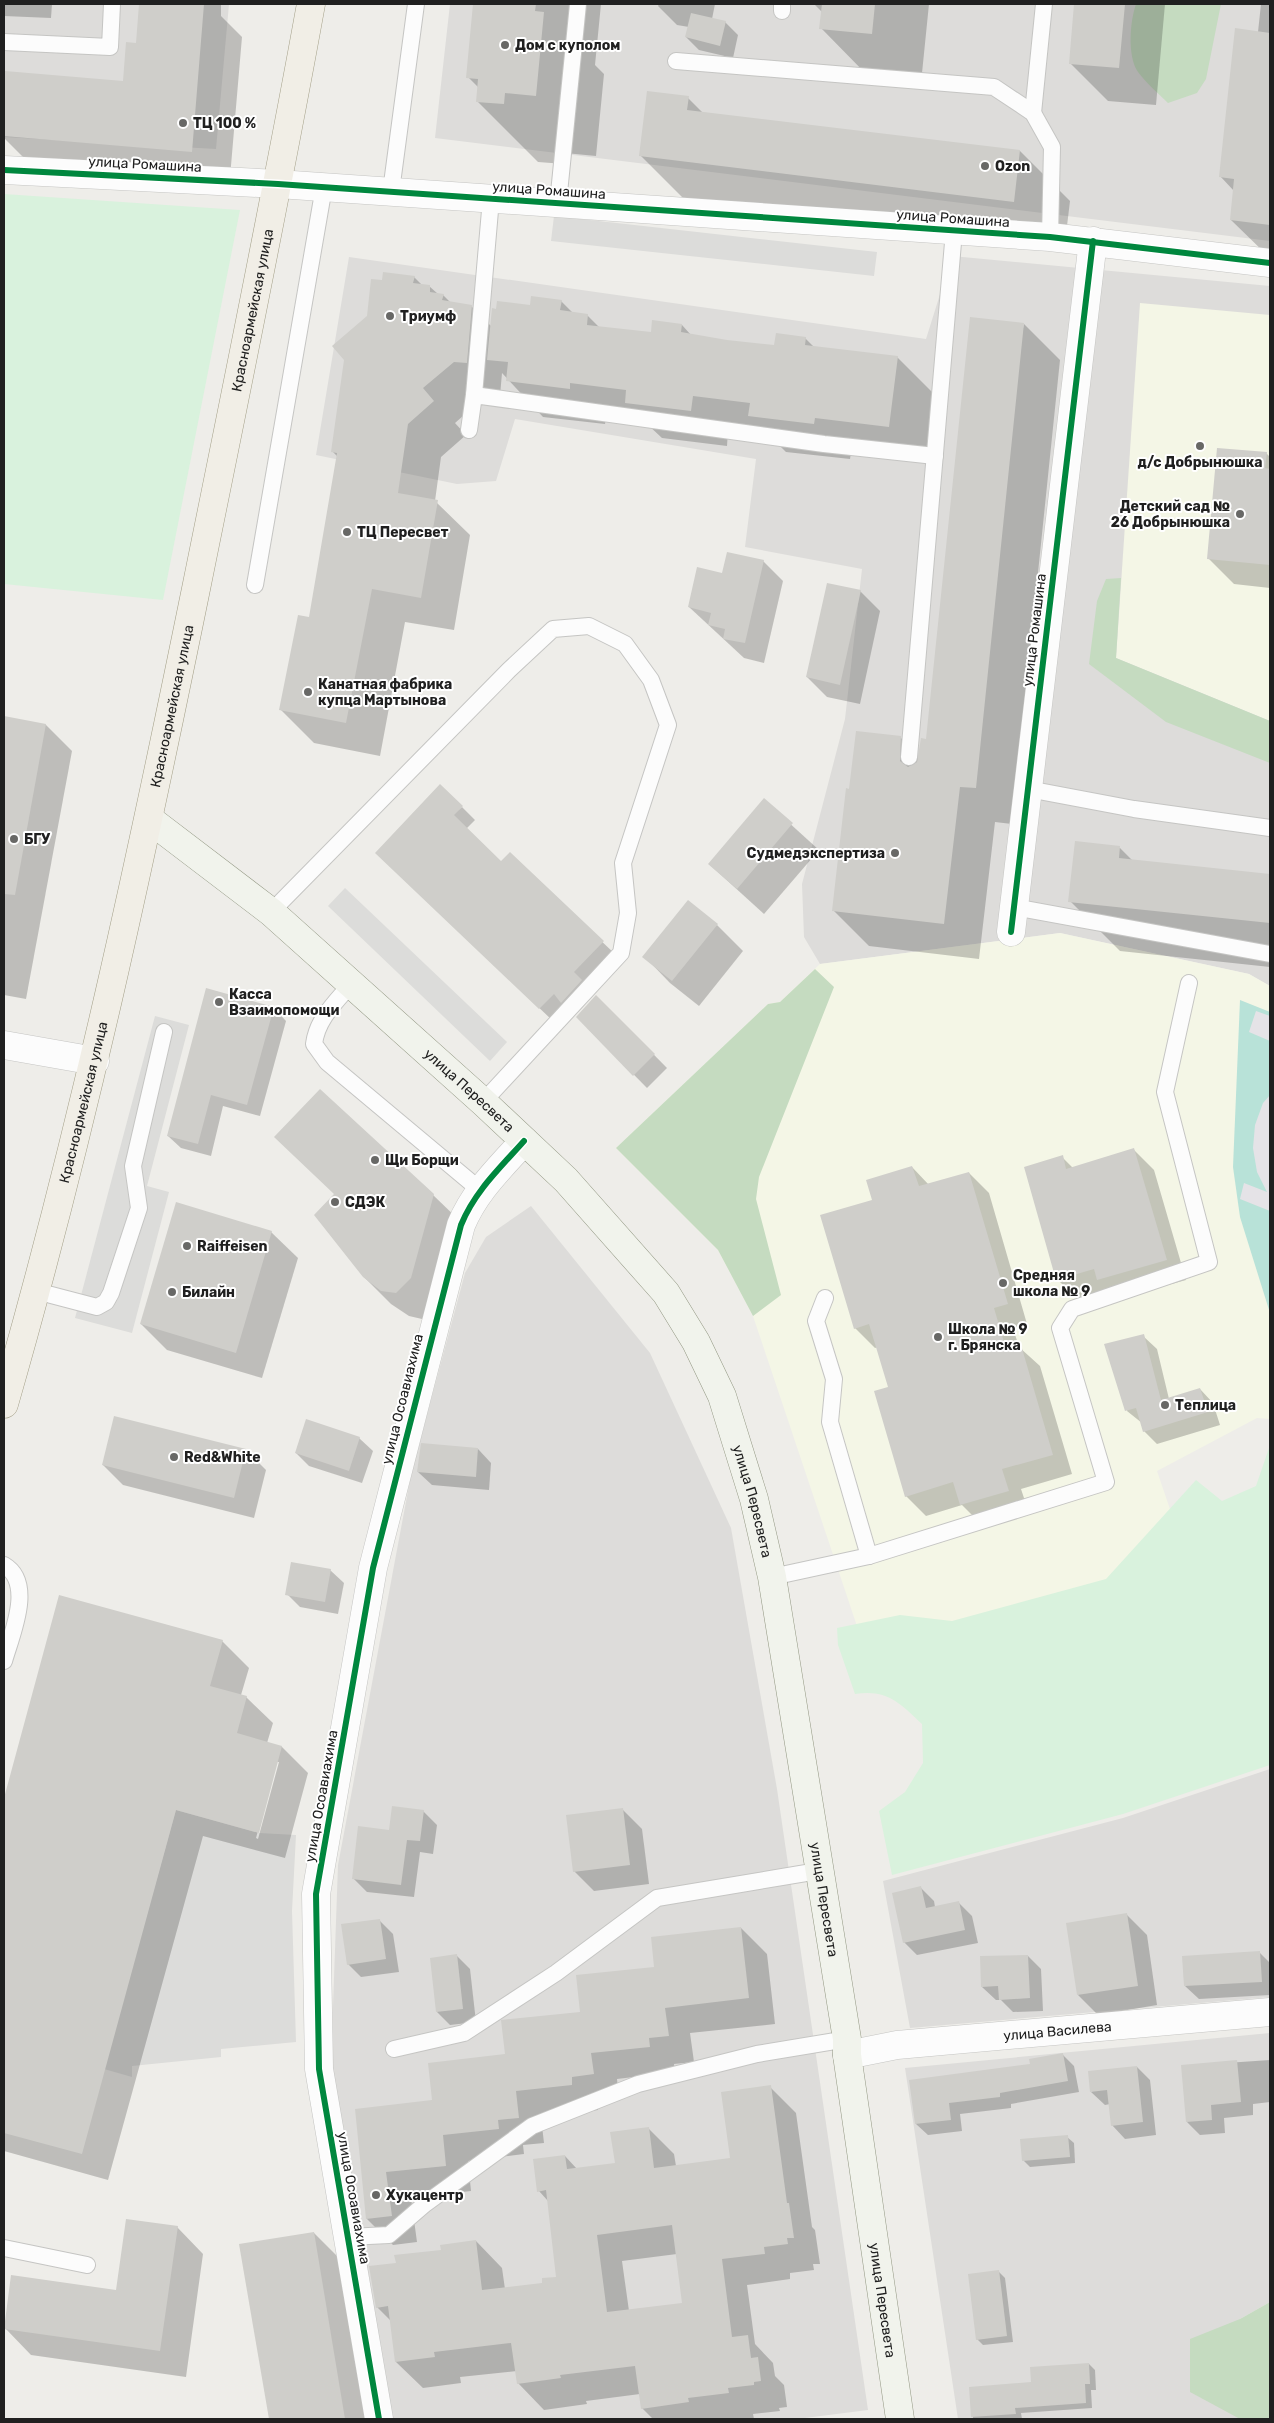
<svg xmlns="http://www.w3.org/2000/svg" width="1274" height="2423" font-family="Rubik,sans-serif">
<rect width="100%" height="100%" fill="#eeede9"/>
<g fill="#dddcda">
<path d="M4,4h225l-13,145 -212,-12z"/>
<path d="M450,4h820v237l-835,-103z"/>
<path d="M952,256l318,30v700l-21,-12 -189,-41 -240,31 -16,-27 -2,-53 43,-165 17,-150 -117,-22 11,-88 -241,-40 -19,62 -39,3 -141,-29 33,-198 577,82z"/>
<path d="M531,1206l119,147 81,175 46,261 91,621 -71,9h-414l-52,-356 7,-198 73,-390 54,-202 21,-36z"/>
<path d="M1270,1769v228l-360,31 -27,-147 240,-63z"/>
<path d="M1270,2033v269l-30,17v100h-282l-53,-351z"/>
</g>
<g fill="#f4f6e6">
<path d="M1140,303l130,12v406l-154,-63z"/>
<path d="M1060,933l189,41 21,12v433l-13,-1 -100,53 16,47 -64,65 -171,48 -76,10 -109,-325 -35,-66 -102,-102 152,-144 12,-2 40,-38z"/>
</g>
<g fill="#dcdcda">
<path d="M554,216l323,36 -3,24 -323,-35z"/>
<path d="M345,888l162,154 -17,19 -162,-155z"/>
<path d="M155,1016l34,9 -42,161 22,6 -37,141 -57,-15z"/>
<path d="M176,1810l83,23 37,2 -4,76 4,131 -75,7v8l-89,9v11l-28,-8z"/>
</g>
<g fill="#c5dbc0">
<path d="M1136,4h85l-15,75 -9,14 -29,10c-10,-10 -22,-20 -30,-31 -11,-16 -8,-51 -2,-68z"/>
<path d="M1121,578l-5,80 154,63v42l-104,-41 -77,-58 8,-63 9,-22z"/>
<path d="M815,969l19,18 -75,190 -3,22 25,96 -28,21 -35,-66 -102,-102 152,-144 12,-2z"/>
<path d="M1270,2302v117h-30l-50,-27v-53l50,-20z"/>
</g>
<g fill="#d9f2dd">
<path d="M4,194l236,16 -77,390 -159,-16z"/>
<path d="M1270,1445v320l-147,49 -231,61 -13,-64 26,-19 18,-29 -1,-39c-22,-21 -35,-35 -67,-30l-17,-49 -1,-17 63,-13 52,6 154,-42 90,-99 26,21 34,-15z"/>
</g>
<path fill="#b8e2d8" d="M1240,1000l30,12v301l-30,-96 -7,-50z"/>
<g fill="#e5e3e7">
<path d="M1256,1011l14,5v25l-21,-9z"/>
<path d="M1270,1095v116l-30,-12 4,-16 23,9 -10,-20 -4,-24 2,-23 8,-22z"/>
</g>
<g fill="#0003" fill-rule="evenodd">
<path d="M4,4h48l-1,14 -47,-2z"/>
<path d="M140,4h81v12l21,21 -13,152 -190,-16 -35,-35 2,-65 118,9 13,-37z"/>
<path d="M475,4h126l-6,61 9,9 -8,82 -31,-3 -1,11 -26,-2 -61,-61 2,-13 -11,-11z"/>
<path d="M659,4h56l-3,15 13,3 13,13 -5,23 -34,-8 -13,-13 3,-10 -12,-2 -19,-19z"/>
<path d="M814,4h115l-8,79 -51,-5 -49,-50 1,-16z"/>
<path d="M1076,4h89l-9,101 -48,-4 -38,-38z"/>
<path d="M1261,4h9v254l-39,-38 3,-29 -14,-15 38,-144z"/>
<path d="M688,98l16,16 316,37 50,50 -6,50 -373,-45 -50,-50z"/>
<path d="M414,277l8,8 7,1 9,8 5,1 8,8 20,3 20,20 40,-20 30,-5 12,12 14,2 12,12 53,7 30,-9 9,10 36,6 48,6 30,-9 9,9 83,10 36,36 -8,69 -74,-9 -1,6 -64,-7 -15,-15 -43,-6 -1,15 -65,-8 -15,-14 -41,-6 -1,6 -62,-7 -41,-44 -2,23 -12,-2 -33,29 11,12 -25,22 -6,44 35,34 -16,95 -49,-8 -25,134 -66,-13 -33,-33 29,-92 28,-161 -5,-5 35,-136 15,-35z"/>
<path d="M1024,324l36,36 -48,464 -17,-2 -16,137 -110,-13 -36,-36 67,-173 19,20 8,-17z"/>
<path d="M1266,453l4,4v131l-36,-4 -26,-26z"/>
<path d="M763,561l20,20 -19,82 -20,-5 -55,-51 34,-32z"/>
<path d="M860,591l20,20 -20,93 -33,-7 -20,-20z"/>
<path d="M4,717l42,8 26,26 -46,248 -22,-4z"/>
<path d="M764,800l55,50 -55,64 -55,-50z"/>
<path d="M462,807l13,13 -9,9 35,34 9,-9 106,101 -29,32 7,7 -19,21 -8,-8 -14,14 -163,-155z"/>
<path d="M1076,843l44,5 13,13 137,14v92l-150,-16 -50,-50z"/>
<path d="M717,925l26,26 -44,55 -29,-23 -26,-27z"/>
<path d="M596,996l71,72 -20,20 -70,-71z"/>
<path d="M274,1008l12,13 -26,95 -37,-10 -12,50 -30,-8 -13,-12z"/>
<path d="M1134,1150l20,20 32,110 -68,19h-41l-20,-20 5,-122 11,11z"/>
<path d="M912,1167l17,18 40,-12 20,20 38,131 -14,4 6,19 21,19 32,108 -51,15 7,21 -47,14 -19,-19 -36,11 -20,-20 -17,-109 -11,-40 -3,1 -20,-20 19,-127z"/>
<path d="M433,1195l27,26 -23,83 -15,15 -13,-3 -18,-12 -27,-27z"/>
<path d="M271,1232l27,26 -36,120 -95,-28 -26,-26z"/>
<path d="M1143,1336l14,13 12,50 31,-10 13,14 7,22 -63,19 -13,-13 -2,-8 -15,-12z"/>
<path d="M359,1438l14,13 -11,32 -53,-17 -13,-13z"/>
<path d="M478,1449l13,14 -2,27 -57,-5 -14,-13z"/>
<path d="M246,1450l20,20 -12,48 -131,-33 -20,-20z"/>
<path d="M330,1570l14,13 -6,31 -38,-7 -13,-13z"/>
<path d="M60,1597l162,44 27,27 -8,27 5,2 27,26 -6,20 15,4 26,26 -23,85 -82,-22 -95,344 -104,-29v-349zM277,1762h2l-21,77 -2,-1z"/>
<path d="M622,1809l20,20 7,55 -55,7 -20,-20z"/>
<path d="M423,1811l14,14 -4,29 -13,-2 -6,45 -47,-5 -14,-14 37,-46z"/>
<path d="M921,1888l13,13 1,6 23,-5 14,14 6,27 -61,12 -13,-13z"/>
<path d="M1127,1915l20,20 10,70 -59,10 -20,-20z"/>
<path d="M380,1921l13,13 6,38 -38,5 -13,-13z"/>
<path d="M741,1928l26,26 8,70 -85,9 4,29 -20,2 1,8 -58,7 2,21 -22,2 1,8 -57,7 3,26 -21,2 1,9 -56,7 3,30 -60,7 6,44 -24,3 -26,-26 -11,-109 78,-9 73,-46 149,-87z"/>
<path d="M1260,1953l10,10v32l-71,4 -14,-13z"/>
<path d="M457,1956l13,13 6,53 -26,3 -13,-13z"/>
<path d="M1028,1956l13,13 2,42 -30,1 -12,-12h-5l-14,-13z"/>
<path d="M1062,2054l12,12 5,26 -68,12v4l-51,6 2,17 -34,4 -12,-11 -5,-43 120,-16z"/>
<path d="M1270,2060v42l-17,2v11l-29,3 1,15 -25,2 -13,-13 -5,-56z"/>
<path d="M1137,2067l13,13 6,55 -31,4 -13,-14 -2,-21 -5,1 -14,-13z"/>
<path d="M770,2087l26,26 16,114 3,3 5,34h-7l1,6 -24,3v6l-43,6 8,59 18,19 2,13 9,9 3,22 -8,1 1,3 -27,3 1,5h-101l-11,-11 -2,-14 -54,7 1,3 -43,6 -26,-27 -1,-12 -57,6 1,6 -38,5 -27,-26 -5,-41 -14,-14 20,-43 79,-23 26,27 3,21 38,-5 15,-6 -10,-77 -9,-10 26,-35 12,13 39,-5 32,-36 26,26 2,12 55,-7zM677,2254l6,50 -54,7 -7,-50z"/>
<path d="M1067,2137l7,6 1,20 -45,4 -7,-7z"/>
<path d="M177,2227l26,27 -17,123 -155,-22 -26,-27 112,-37z"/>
<path d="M314,2233l50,50 22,136h-116l-29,-173z"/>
<path d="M999,2272l6,6 8,64 -30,3 -6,-6z"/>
<path d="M1089,2364l6,6 1,20h-5l1,18 -71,5 1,6h-49l-2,-31 61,-5z"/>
</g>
<g fill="#cfceca" fill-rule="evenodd">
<path d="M139,4h65l-12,148 -188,-16 1,-65 118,10 3,-39 10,1z"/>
<path d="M473,4h63l-1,7 9,1 -8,84 -31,-3 -1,11 -28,-2 2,-23 -12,-1z"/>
<path d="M822,4h53l-3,30 -53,-5z"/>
<path d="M1074,4h51l-6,64 -50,-4z"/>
<path d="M691,13l35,8 -6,25 -35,-9z"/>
<path d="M1235,28l35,5v192l-40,-5 4,-41 -15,-2z"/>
<path d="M647,91l42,5 -2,14 333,40 -6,52 -375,-46z"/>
<path d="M383,272l32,4 -2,7 17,2v7l14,2 -2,6 30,5 -5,58 -13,-1 -31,26 11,13 -26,23 -10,69 40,7 -17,98 -49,-9 -26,134 -67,-13 19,-95 11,2 28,-164 -6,-1 13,-92 -12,-14 35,-30 4,-37 11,1z"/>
<path d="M531,296l31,4 -2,10 28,4 -1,11 64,7 1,-12 30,4 -1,8 46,8 47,5 2,-12 30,4 -1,8 93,11 -9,71 -74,-9 -1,6 -66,-8 2,-13 -57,-7 -2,15 -66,-8 1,-13 -56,-7v6l-64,-8 2,-19 -21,-2 5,-52 4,1 1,-8 33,4z"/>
<path d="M970,317l54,6 -48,465 -16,-1 -16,137 -112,-13 14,-123 3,1 7,-58 45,5 -1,25 8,6 9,-5 4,-24 5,1z"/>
<path d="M1217,448l50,4 -2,16 5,1v96l-63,-6z"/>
<path d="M727,552l37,8 -19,83 -22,-4 2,-10 -17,-4 3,-12 -23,-6 9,-40 25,6z"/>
<path d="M827,583l34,7 -21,95 -34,-8z"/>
<path d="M4,716l42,8 -31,171 -11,-1z"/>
<path d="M440,784l23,22 -9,9 47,46 9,-9 94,89 -30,31 8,8 -21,23 -7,-9 -15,15 -164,-156z"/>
<path d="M764,798l29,25 -56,66 -29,-25z"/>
<path d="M1075,841l45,5 -1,12 151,16v49l-202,-21z"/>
<path d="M688,900l30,24 -46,57 -30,-24z"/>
<path d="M206,988l68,19 -27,98 -36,-10 -13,49 -31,-8z"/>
<path d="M596,995l59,59 -22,22 -57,-59z"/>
<path d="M320,1089l114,105 -23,84 -15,15 -15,-2 -18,-14 -49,-62 20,-21 -60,-57z"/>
<path d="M1134,1148l33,112 -70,20 -3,-11 -38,11 -32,-113 39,-12 3,14z"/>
<path d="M912,1166l7,20 50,-14 39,132 -14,4 12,41 15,-4 32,110 -51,14 7,22 -49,14 -7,-23 -48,15 -31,-106 14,-4 -19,-63 -15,5 -34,-114 52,-15 -6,-20z"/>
<path d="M176,1202l96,29 -36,122 -96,-29z"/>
<path d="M1144,1334l17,66 39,-12 8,24 -65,20 -7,-24 -11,3 -21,-67z"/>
<path d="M114,1416l132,33 -12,49 -132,-33z"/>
<path d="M306,1419l54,18 -11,34 -54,-18z"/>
<path d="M421,1443l57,5 -2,29 -59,-5z"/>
<path d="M291,1562l40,7 -6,33 -40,-7z"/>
<path d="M59,1595l164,45 -13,46 37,10 -10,37 45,13 -23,87 -83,-23 -94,344 -78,-21v-335z"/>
<path d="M392,1806l32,4 -4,31 -13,-1 -6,45 -49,-6 6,-53 31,4z"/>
<path d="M623,1808l7,57 -57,7 -7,-57z"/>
<path d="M921,1886l5,22 33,-7 6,29 -62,13 -11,-50z"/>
<path d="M1127,1913l11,73 -61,9 -11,-72z"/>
<path d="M380,1919l6,40 -39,6 -6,-41z"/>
<path d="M741,1927l8,71 -84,10 4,28 -20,2 1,9 -59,6 3,21 -22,3v8l-56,6 3,27 -21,2 1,9 -56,6 3,31 -60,6 6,44 -26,3 -11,-110 77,-9 -4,-37 77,-9 -4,-34 79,-8 -4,-37 78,-8 -3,-30z"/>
<path d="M1260,1951l2,31 -78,4 -2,-30z"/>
<path d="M457,1954l6,55 -27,3 -6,-54z"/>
<path d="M1028,1955l2,43 -31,2 -1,-14 -17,1 -1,-31z"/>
<path d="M1063,2053l5,28 -68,12v4l-51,6 2,17 -36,4 -6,-44 121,-16 -1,-5z"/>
<path d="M1237,2060l4,42 -30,3 1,15 -26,2 -5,-57z"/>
<path d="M1137,2066l6,56 -32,4 -4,-36 -17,2 -2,-21z"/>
<path d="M771,2085l16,118h2l5,35h-7l1,6 -24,3 1,7 -43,5 10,78 16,-2 3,23 7,-1 3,24 -7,1v3l-26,3 1,5 -41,5 1,4 -48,7 -6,-43 -75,9 1,3 -44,6 -6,-41 -77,9 1,5 -40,5 -7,-56 -12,2 -7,-42 27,-3 -2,-8 47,-5 -1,-5 36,-5 6,50 60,-7v-5l14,-1 -10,-87 -9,2 -4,-33 32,-4 2,14 48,-6 -5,-31 39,-5 5,41 76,-10 -9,-66zM672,2225l10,78 -75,9 -10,-77z"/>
<path d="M1068,2135l2,22 -48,4 -2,-22z"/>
<path d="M126,2219l52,7 -18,125 -156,-22 7,-54 105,15z"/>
<path d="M314,2232l31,187h-76l-30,-175z"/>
<path d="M999,2270l8,66 -31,4 -8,-66z"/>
<path d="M1089,2363l1,21h-5l1,19 -71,5 1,6 -45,3 -2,-30 62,-5 -1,-15z"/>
</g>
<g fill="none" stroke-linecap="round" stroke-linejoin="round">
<g stroke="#c5c5c3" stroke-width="18">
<g id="lane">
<path d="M782,11v-7"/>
<path d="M4,42l106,5 2,-43"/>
<path d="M676,61l318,26 39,26 19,34 -2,90"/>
<path d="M1033,113l11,-109"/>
<path d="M391,191l25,-187"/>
<path d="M558,203l20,-199"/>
<path d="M474,395l17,-196"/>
<path d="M469,430l5,-35 350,49 111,12"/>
<path d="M255,585l69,-398"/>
<path d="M909,757l45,-526"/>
<path d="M1028,789l106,20 136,19"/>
<path d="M1014,907l256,47"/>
<path d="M271,912l238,-242 44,-41 36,-3 36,18 26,36 17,45 -45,138 5,50 -7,40 -138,149"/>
<path d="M351,984c-15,18 -34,35 -37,60l13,18 153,128"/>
<path d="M36,1291l61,16 9,-5 5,-9 28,-85 -6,-42 31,-134"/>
<path d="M825,1298l-9,23 18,58 -4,43 39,134"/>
<path d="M4,1565c31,18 7,71 0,96"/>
<path d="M772,1577l97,-21 237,-74 -46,-154 12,-19 137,-47 -44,-170 24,-109"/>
<path d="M394,2049l70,-16 92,-60 101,-75 161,-27"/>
<path d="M348,2237l41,-2 36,-31 107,-78 106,-42 119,-30 90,-15"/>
<path d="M4,2248l83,17"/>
</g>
</g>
<g stroke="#c5c5c3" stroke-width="29">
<g id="street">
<path d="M4,170l274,14 772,53 220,26"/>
<path d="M1011,932l82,-691"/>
<path d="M4,1045l91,16"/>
<path id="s1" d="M847,2055l50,-10 373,-33"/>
<path d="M379,2419l-60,-350 -3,-175 57,-326 88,-343c14,-34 39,-57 63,-84"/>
</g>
</g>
<g stroke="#929782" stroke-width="29">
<g id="secondary">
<path id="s2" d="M149,819l122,93 212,190 83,78 100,113 30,49 26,54 32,103 18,78 75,462v16l53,364"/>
</g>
</g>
<g stroke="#a39f87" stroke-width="29">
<g id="primary">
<path id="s3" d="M4,1404c78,-270 137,-545 193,-820 39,-193 79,-386 114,-580"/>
</g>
</g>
<use href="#lane" stroke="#fcfcfc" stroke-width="16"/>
<use href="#street" stroke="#fcfcfc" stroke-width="28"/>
<use href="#secondary" stroke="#f1f3ec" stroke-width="28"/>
<use href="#primary" stroke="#f1eee6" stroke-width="28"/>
<g stroke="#fff" stroke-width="9">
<g id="cycleway">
<path d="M4,170l274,14 772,53 220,26"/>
<path d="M1011,932l82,-691"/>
<path d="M379,2419l-60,-350 -3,-175 57,-326 88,-343c14,-34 39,-57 63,-84"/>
</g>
</g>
<use href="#cycleway" stroke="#00873e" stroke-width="6"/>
</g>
<g fill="#686866" stroke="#fff" stroke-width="2">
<circle cx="505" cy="45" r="5"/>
<circle cx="183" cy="123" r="5"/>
<circle cx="985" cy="166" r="5"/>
<circle cx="390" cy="316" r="5"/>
<circle cx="1200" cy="446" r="5"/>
<circle cx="1240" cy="514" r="5"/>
<circle cx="347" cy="532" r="5"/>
<circle cx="308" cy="692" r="5"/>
<circle cx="14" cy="839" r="5"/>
<circle cx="895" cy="853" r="5"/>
<circle cx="219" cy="1002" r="5"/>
<circle cx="375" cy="1160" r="5"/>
<circle cx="335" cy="1202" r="5"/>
<circle cx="187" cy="1246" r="5"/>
<circle cx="1003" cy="1283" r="5"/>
<circle cx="172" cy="1292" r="5"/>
<circle cx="938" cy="1337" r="5"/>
<circle cx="1165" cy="1405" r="5"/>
<circle cx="174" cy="1457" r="5"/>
<circle cx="376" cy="2195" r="5"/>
</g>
<g text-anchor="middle" stroke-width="4" stroke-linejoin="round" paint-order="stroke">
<g font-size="14" font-weight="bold" fill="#202020" stroke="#fff" text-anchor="start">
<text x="515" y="50">Дом с куполом</text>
<text x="193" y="128">ТЦ 100 %</text>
<text x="995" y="171">Ozon</text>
<text x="400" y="321">Триумф</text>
<text x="1200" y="467" text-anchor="middle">д/с Добрынюшка</text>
<text x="1230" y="511" text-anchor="end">Детский сад №<tspan x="1230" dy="16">26 Добрынюшка</tspan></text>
<text x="357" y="537">ТЦ Пересвет</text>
<text x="318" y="689">Канатная фабрика<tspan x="318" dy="16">купца Мартынова</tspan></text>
<text x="24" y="844">БГУ</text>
<text x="885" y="858" text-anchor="end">Судмедэкспертиза</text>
<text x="229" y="999">Касса<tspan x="229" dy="16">Взаимопомощи</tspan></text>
<text x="385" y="1165">Щи Борщи</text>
<text x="345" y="1207">СДЭК</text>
<text x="197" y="1251">Raiffeisen</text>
<text x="1013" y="1280">Средняя<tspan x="1013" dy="16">школа № 9</tspan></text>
<text x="182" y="1297">Билайн</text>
<text x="948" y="1334">Школа № 9<tspan x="948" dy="16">г. Брянска</tspan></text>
<text x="1175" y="1410">Теплица</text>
<text x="184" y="1462">Red&amp;White</text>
<text x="386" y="2200">Хукацентр</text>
</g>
<g font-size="14" fill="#202020" stroke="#fff">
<text transform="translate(145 164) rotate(3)" y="5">улица Ромашина</text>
<text transform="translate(549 190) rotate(4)" y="5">улица Ромашина</text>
<text transform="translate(953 218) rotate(4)" y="5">улица Ромашина</text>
<text dy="5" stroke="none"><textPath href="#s3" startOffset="1122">Красноармейская улица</textPath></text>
<text transform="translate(1034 630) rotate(-83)" y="5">улица Ромашина</text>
<text dy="5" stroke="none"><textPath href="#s3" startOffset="718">Красноармейская улица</textPath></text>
<text dy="5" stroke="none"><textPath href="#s2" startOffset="420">улица Пересвета</textPath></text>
<text dy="5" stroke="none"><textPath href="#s3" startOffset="312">Красноармейская улица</textPath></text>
<text transform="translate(402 1399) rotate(-76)" y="5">улица Осоавиахима</text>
<text dy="5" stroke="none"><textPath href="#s2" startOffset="930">улица Пересвета</textPath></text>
<text transform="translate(321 1796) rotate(-80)" y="5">улица Осоавиахима</text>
<text dy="5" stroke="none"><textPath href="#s2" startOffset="1335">улица Пересвета</textPath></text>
<text dy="5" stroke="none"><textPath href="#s1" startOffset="212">улица Василева</textPath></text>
<text transform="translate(354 2198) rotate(80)" y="5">улица Осоавиахима</text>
<text dy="5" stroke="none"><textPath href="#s2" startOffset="1740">улица Пересвета</textPath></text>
</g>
</g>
<rect width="1274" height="2423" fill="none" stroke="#202020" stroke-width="10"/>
</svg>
